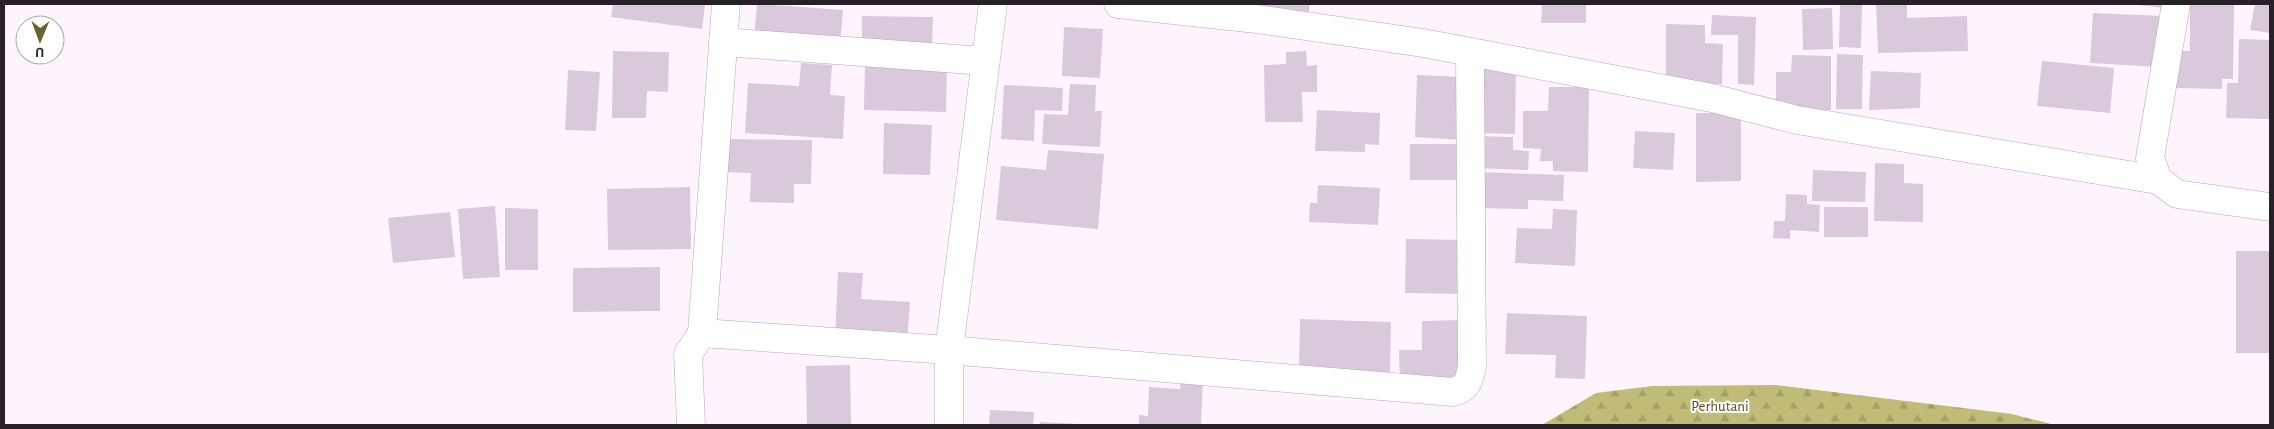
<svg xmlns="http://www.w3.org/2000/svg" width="2274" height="429" font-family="'Alegreya Sans',sans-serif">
<defs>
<pattern id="forest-firs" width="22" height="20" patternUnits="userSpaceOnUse" patternTransform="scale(1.25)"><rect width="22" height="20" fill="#c1bb78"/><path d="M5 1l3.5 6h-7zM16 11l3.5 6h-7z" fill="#a6a068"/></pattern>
</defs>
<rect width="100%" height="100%" fill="#fef4fe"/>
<path fill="url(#forest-firs)" d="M1775,385l237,29 43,11h-513l54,-32 56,-7z"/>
<g fill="#d9c9da">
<path d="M613,4h92l-3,25 -91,-12z"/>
<path d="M757,4l86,6 -3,34 -86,-6z"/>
<path d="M1205,4h104v8l-104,-3z"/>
<path d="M1542,4h44v19h-45z"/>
<path d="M1840,4h22l-1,44 -22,-1z"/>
<path d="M1876,4h31v14l60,-2 1,35 -90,2z"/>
<path d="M2129,4h36v4z"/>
<path d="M2190,4h44l-1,75h-11v10l-46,-1 1,-37h13z"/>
<path d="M2255,4h15v29l-20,-3z"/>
<path d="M1832,8l1,41 -30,1 -1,-41z"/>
<path d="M2093,13l69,3 -3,51 -69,-4z"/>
<path d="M1712,15l44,2 -2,68 -16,-1v-49h-27z"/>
<path d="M862,16l71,1 -1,31 -70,-1z"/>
<path d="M1666,24l39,1v18l18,1 -1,40 -56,-1z"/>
<path d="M1064,27l39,2 -3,49 -38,-2z"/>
<path d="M2239,39l31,1v79l-44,-1 1,-35h11z"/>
<path d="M613,51l56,1 -1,40 -21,-1 -1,27h-34z"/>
<path d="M1306,51l1,15 10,-1v27h-15l1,30h-38l-1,-57 22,-1v-12z"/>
<path d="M1837,54l26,1 -1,54h-26z"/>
<path d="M1792,55l39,1v54l-55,1v-39h15z"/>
<path d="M2042,61l72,7 -4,45 -73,-7z"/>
<path d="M865,62l82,1 -1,49 -82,-2z"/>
<path d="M801,63l31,2 -2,30 15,1 -2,43 -98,-6 3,-50 51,3z"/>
<path d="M1476,68h40l-1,66 -40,-1z"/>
<path d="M568,70l32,2 -4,59 -31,-1z"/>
<path d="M1871,71l50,2 -1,35 -51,2z"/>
<path d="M1417,75l49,2 -3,63 -48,-3z"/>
<path d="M1070,84l26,1 -1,26h7l-2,36 -58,-3 2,-30 24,1z"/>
<path d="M1004,85l59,3 -1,23 -27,-1 -1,31 -33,-2z"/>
<path d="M1549,87h40l-1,85 -35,-1v-10h-13l1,-12 -18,-1v-37h25z"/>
<path d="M1317,110l63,3 -1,32 -14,-1v8l-50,-1z"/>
<path d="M1696,113h45v68l-45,1z"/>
<path d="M884,123l48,2 -2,50 -47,-1z"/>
<path d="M1635,131l40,2 -2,37 -40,-2z"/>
<path d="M1475,136l38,1v13l16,1 -1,19 -54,-2z"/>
<path d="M723,139l89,1 -1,44h-17v19l-44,-1 1,-29 -29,-1z"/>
<rect x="1410" y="144" width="51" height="36"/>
<path d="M1048,150l56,4 -6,75 -102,-9 5,-54 45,4z"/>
<path d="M1875,163l29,1v19l19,1v38l-49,-1z"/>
<path d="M1813,170l53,2 -1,30 -53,-1z"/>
<path d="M1475,172l89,3 -1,26 -35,-1v9l-55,-1z"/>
<path d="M1318,185l62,3 -2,37 -69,-3 1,-19h7z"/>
<path d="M690,187l1,62 -83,1 -1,-61z"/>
<path d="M1786,194l21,1v9l13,1 -1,27 -29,-2v9l-17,-1 1,-17h11z"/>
<path d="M495,206l5,71 -37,2 -5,-70z"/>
<rect x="1824" y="207" width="44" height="30"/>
<path d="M505,208l33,1v61h-33z"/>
<path d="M1553,209l24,1 -2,56 -60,-3 2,-35 35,1z"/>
<path d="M450,212l5,45 -62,6 -5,-45z"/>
<path d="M1406,239l60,1 -1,54 -60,-1z"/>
<rect x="2236" y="251" width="34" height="102"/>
<path d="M660,267v44l-87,1v-44z"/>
<path d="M838,272l25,1 -2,26 49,3 -3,41 -72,-3z"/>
<path d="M1507,313l80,3 -2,63 -30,-1 1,-23 -51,-1z"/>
<path d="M1300,319l91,3 -1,50 -91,-2z"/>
<path d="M1461,320l1,67 -62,1 -1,-38h23v-29z"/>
<path d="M850,365l1,60h-44l-1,-59z"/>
<path d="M1181,377l22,1 -2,47h-62v-10l9,1 1,-29 31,2z"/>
<path d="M990,410l44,2 -1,13h-44z"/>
<path d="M1040,422l40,2v1h-40z"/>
</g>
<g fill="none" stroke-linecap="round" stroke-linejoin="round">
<g stroke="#b6a6b7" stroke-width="29">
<g id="minor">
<path d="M1118,4l139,15 166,24 289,55 85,22 361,60"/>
<path d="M2176,4l-26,154 8,22 19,14 93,13"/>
<path d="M723,42l262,19"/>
<path d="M702,333l24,-329"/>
<path d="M691,425l-3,-71 14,-21 247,17 503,42c15,-3 17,-11 20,-25l-2,-315"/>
<path d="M949,425v-75l44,-346"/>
</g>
</g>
<use href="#minor" stroke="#fff" stroke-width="28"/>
</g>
<g text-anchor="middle" stroke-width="4" stroke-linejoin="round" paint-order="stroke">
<g font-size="15" fill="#55501d" stroke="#fff">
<text x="1720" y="411">Perhutani</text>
</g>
</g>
<rect width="2274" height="429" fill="none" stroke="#272127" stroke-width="10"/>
<g transform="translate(40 40) rotate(181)"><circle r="24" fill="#ffffff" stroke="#a9a6a9"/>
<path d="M0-4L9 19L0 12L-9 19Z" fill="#686330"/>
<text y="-8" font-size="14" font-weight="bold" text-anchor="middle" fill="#272127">U</text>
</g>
</svg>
